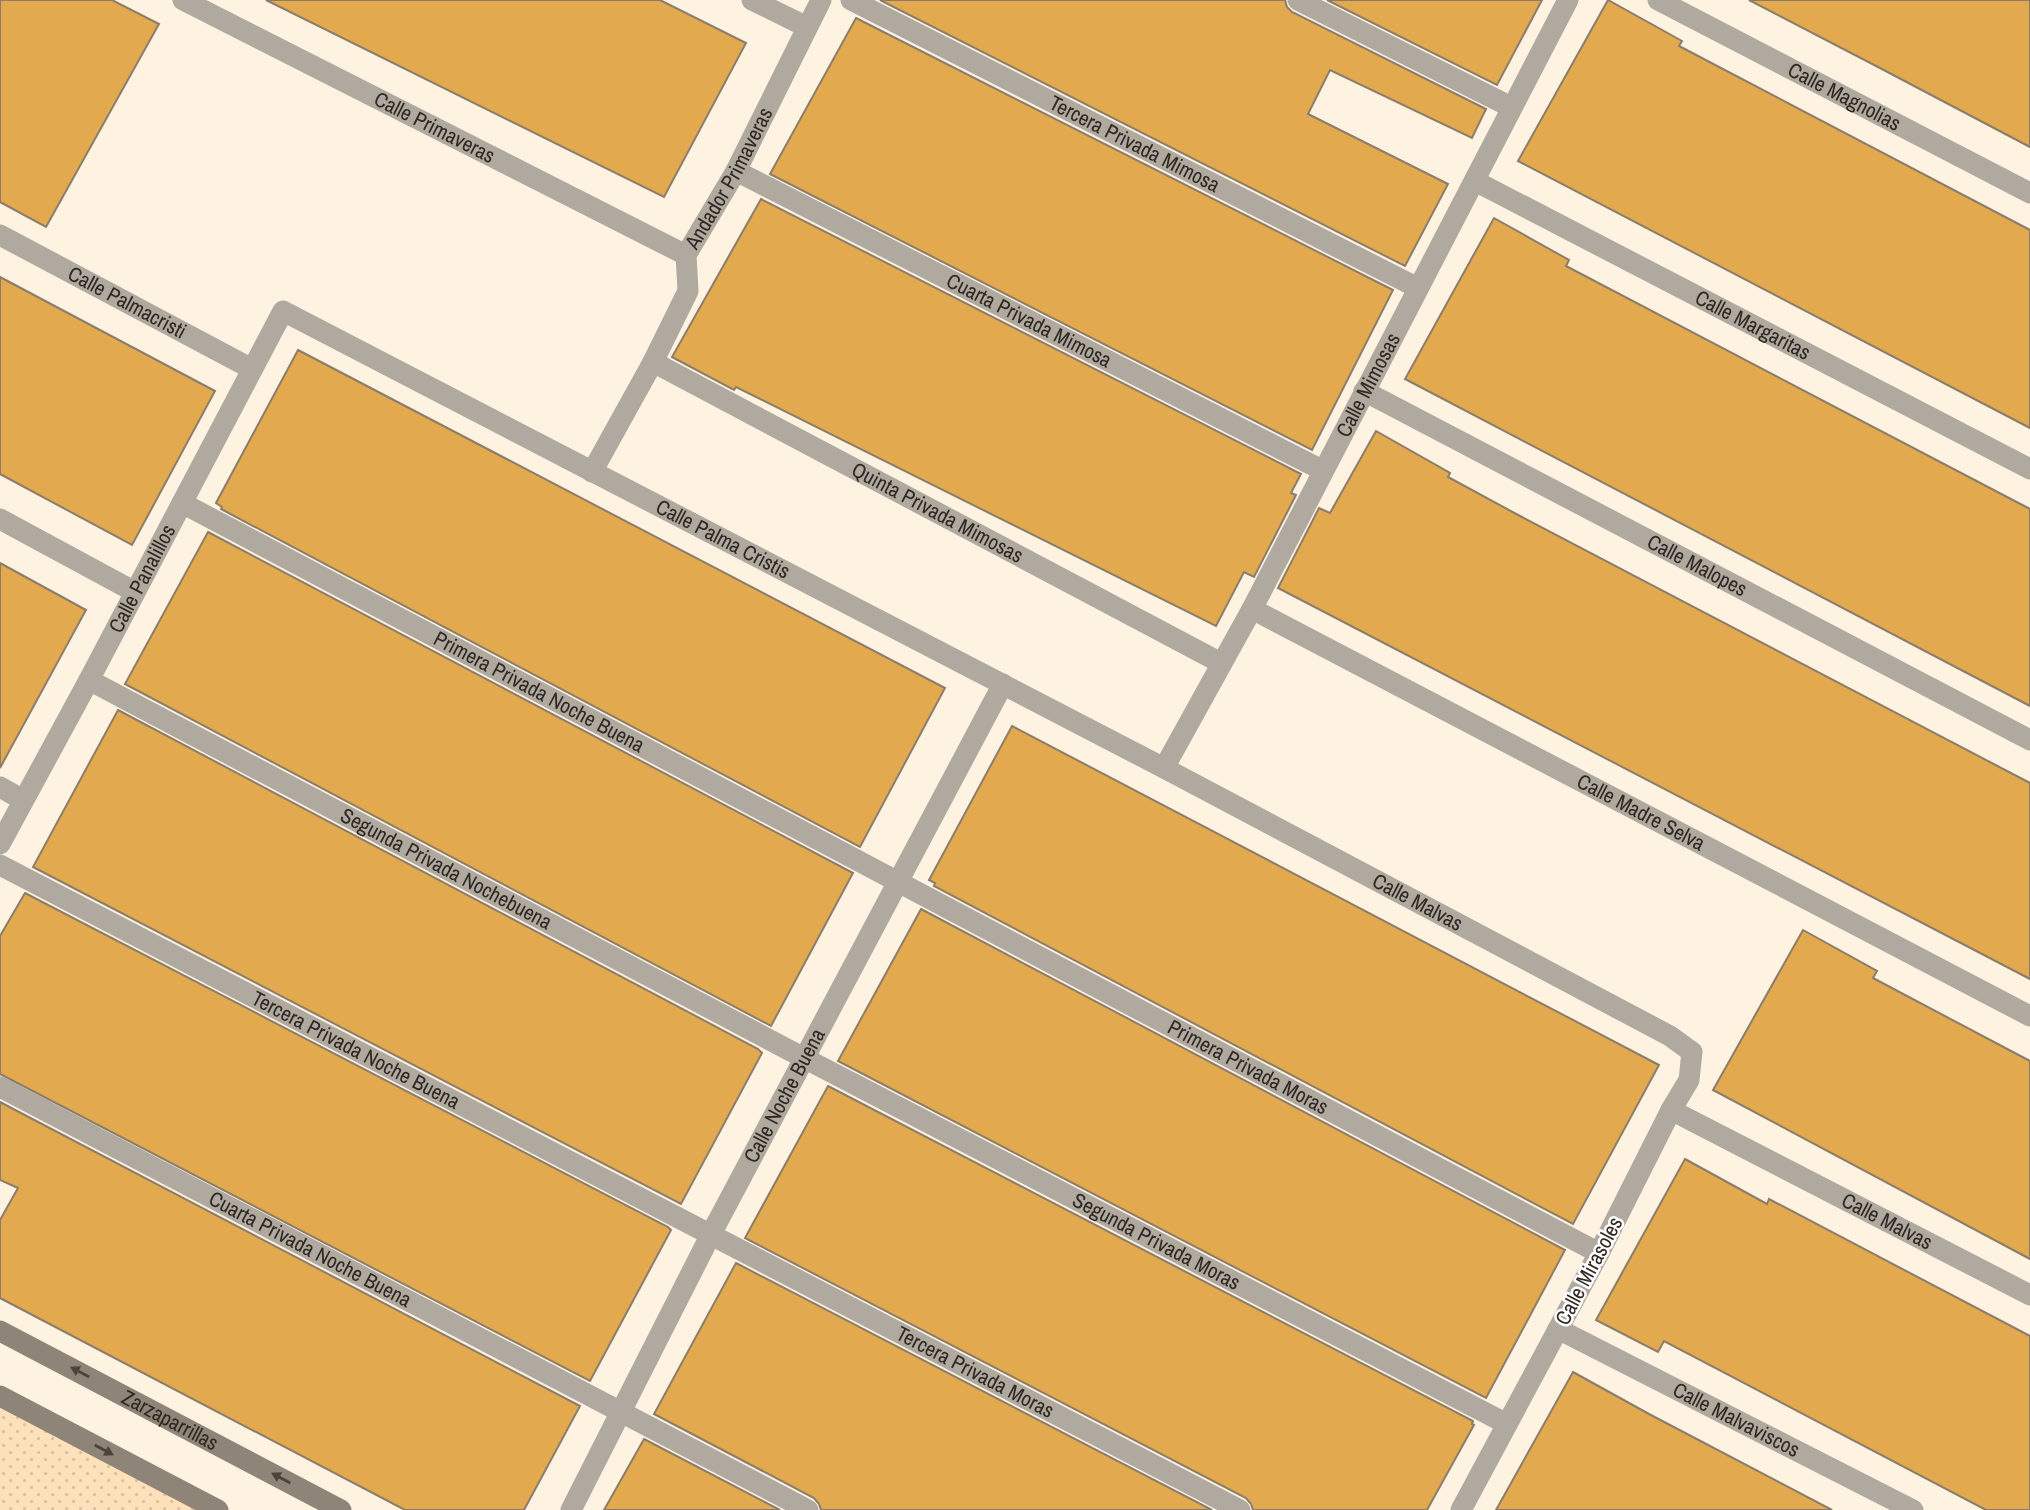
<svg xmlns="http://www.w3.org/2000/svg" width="2030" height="1510" font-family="'Archivo Narrow',sans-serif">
<defs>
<pattern id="grass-dots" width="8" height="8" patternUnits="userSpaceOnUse" patternTransform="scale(1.75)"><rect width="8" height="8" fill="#fde1ba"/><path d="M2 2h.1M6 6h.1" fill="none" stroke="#d9c1a0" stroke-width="1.8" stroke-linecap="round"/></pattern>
</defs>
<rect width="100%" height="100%" fill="#fef2e1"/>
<path fill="url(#grass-dots)" d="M0,1400l208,110h-208z"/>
<g fill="#e2a94e" stroke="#8b7d6a" stroke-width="2">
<path d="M0,0h112l47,24 -113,203 -46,-25z"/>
<path d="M266,0h394l86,43 -82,154z"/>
<path d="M880,0h405l2,7 5,5 194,97 -14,29 -142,-68 -22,44 140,70 -43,82z"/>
<path d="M1327,0h215l-45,85z"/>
<path d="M1608,0l74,41 -3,5 351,184v198l-512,-267z"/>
<path d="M1749,0h281v147l-152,-80z"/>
<path d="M856,18l537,272 -81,160 -542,-276z"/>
<path d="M761,199l540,275 -10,19 5,2 -42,82 -10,-5 -28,54 -480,-239 -2,3 -62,-33z"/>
<path d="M1494,218l75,42 -3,6 464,243v197l-625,-327z"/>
<path d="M0,277l215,114 -83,154 -132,-71z"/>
<path d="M298,350l647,338 -85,159 -639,-338 1,-2 -6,-4z"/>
<path d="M1376,431l74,42 -2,4 72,39 510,267v196l-752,-391 41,-80 11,5z"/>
<path d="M208,532l645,341 -82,153 -646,-342z"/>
<path d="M0,563l86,47 -86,158z"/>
<path d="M118,710l640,339 4,4 -81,151 -648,-337z"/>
<path d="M1012,726l647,339 -86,159 -639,-338 1,-3 -6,-3z"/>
<path d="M25,893l643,334 3,3 -81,151 -590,-307v-138z"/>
<path d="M921,909l644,341 -79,148 -648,-337z"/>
<path d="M1803,930l74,41 -4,7 157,83v198l-317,-169z"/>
<path d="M828,1086l645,335 -1,3 2,1 -47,85h-174l-2,-6 -5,-6 -501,-260z"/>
<path d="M0,1102l580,304 -56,104h-119l-405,-212v-78l18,-32 -18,-8z"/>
<path d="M1685,1159l82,45 2,-5 261,137v174h-44l-322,-169 -6,11 -62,-32z"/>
<path d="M736,1263l476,247h-391l-2,-6 -5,-6 -160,-84z"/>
<path d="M1573,1372l76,42 183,96h-336z"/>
<path d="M644,1439l136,71h-176z"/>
</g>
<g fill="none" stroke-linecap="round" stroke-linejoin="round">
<g stroke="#afa9a0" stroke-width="21">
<path id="s1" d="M183,0l503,255"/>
<path d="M752,0l55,27"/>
<path id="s2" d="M851,0l567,288"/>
<path d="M1298,0l213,107"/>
<path id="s3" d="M1658,0l372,193"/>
<path id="s4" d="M736,171l586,299"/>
<path id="s5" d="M1475,181l555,288"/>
<path id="s6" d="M0,235l252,134"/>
<path id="s7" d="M653,362l568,301"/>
<path id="s8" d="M1364,391l666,349"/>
<path id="s9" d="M592,472l61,-110 35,-71 -2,-36 50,-84 85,-171"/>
<path id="s10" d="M182,503l1417,750"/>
<path d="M0,519l135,73"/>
<path id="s11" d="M1252,609l778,407"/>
<path id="s12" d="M89,680l715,378 703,366"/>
<path id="s13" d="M1164,768l88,-159 316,-609"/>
<path d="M0,787l23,13"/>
<path id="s14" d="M0,844l89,-164 194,-369 881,457 506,268 22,16 -3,28 -18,30 -72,143 -138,257"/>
<path id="s15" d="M0,865l1240,645"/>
<path id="s16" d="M0,1087l808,423"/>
<path id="s17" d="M1671,1110l359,185"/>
<path id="s18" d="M1558,1329l355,181"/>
<path id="s19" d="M571,1510l139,-274 293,-552"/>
</g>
<g stroke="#8e8477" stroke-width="21">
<path id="s20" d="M0,1331l341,179"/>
<path d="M0,1396l218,114"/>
</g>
</g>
<defs><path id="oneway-solid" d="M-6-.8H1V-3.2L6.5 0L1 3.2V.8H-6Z" transform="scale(1.75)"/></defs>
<g fill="#4b443b">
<use href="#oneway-solid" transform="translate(80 1372) rotate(-152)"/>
<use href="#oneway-solid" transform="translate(104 1450) rotate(28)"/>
<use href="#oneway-solid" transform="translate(281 1478) rotate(-152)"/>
</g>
<g text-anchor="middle" stroke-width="5" stroke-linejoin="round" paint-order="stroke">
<g font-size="21" fill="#2e2921" stroke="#fff">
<text dy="7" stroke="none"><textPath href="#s3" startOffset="210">Calle Magnolias</textPath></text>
<text dy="7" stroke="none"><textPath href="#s1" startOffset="282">Calle Primaveras</textPath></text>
<text dy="7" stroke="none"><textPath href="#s2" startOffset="318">Tercera Privada Mimosa</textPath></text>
<text dy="7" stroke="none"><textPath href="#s9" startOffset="329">Andador Primaveras</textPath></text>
<text dy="7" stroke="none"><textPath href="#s6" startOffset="144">Calle Palmacristi</textPath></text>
<text dy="7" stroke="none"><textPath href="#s4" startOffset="329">Cuarta Privada Mimosa</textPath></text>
<text dy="7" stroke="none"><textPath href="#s5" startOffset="313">Calle Margaritas</textPath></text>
<text dy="7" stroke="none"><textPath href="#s13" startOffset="434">Calle Mimosas</textPath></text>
<text dy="7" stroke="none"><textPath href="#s7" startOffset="322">Quinta Privada Mimosas</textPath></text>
<text dy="7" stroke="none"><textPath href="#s14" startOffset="1099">Calle Palma Cristis</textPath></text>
<text dy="7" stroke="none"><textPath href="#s8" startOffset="376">Calle Malopes</textPath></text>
<text dy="7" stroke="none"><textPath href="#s14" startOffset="301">Calle Panalillos</textPath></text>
<text dy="7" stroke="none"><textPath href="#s10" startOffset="404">Primera Privada Noche Buena</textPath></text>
<text dy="7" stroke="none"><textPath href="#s11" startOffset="439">Calle Madre Selva</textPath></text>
<text dy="7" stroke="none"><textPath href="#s12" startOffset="404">Segunda Privada Nochebuena</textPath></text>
<text dy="7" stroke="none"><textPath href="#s14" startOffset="1883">Calle Malvas</textPath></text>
<text dy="7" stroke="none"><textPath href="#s15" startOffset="401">Tercera Privada Noche Buena</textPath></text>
<text dy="7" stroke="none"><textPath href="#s10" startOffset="1206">Primera Privada Moras</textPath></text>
<text dy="7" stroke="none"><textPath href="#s19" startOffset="466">Calle Noche Buena</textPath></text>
<text dy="7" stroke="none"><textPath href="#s17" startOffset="243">Calle Malvas</textPath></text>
<text dy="7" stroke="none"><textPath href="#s12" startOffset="1206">Segunda Privada Moras</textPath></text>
<text dy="7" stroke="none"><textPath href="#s16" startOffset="350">Cuarta Privada Noche Buena</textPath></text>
<text transform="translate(1589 1271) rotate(-62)" y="7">Calle Mirasoles</text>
<text dy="7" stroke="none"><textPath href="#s15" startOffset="1099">Tercera Privada Moras</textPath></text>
<text dy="7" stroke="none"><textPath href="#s18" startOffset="200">Calle Malvaviscos</textPath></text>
<text dy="7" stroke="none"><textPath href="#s20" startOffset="192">Zarzaparrillas</textPath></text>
</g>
</g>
</svg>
